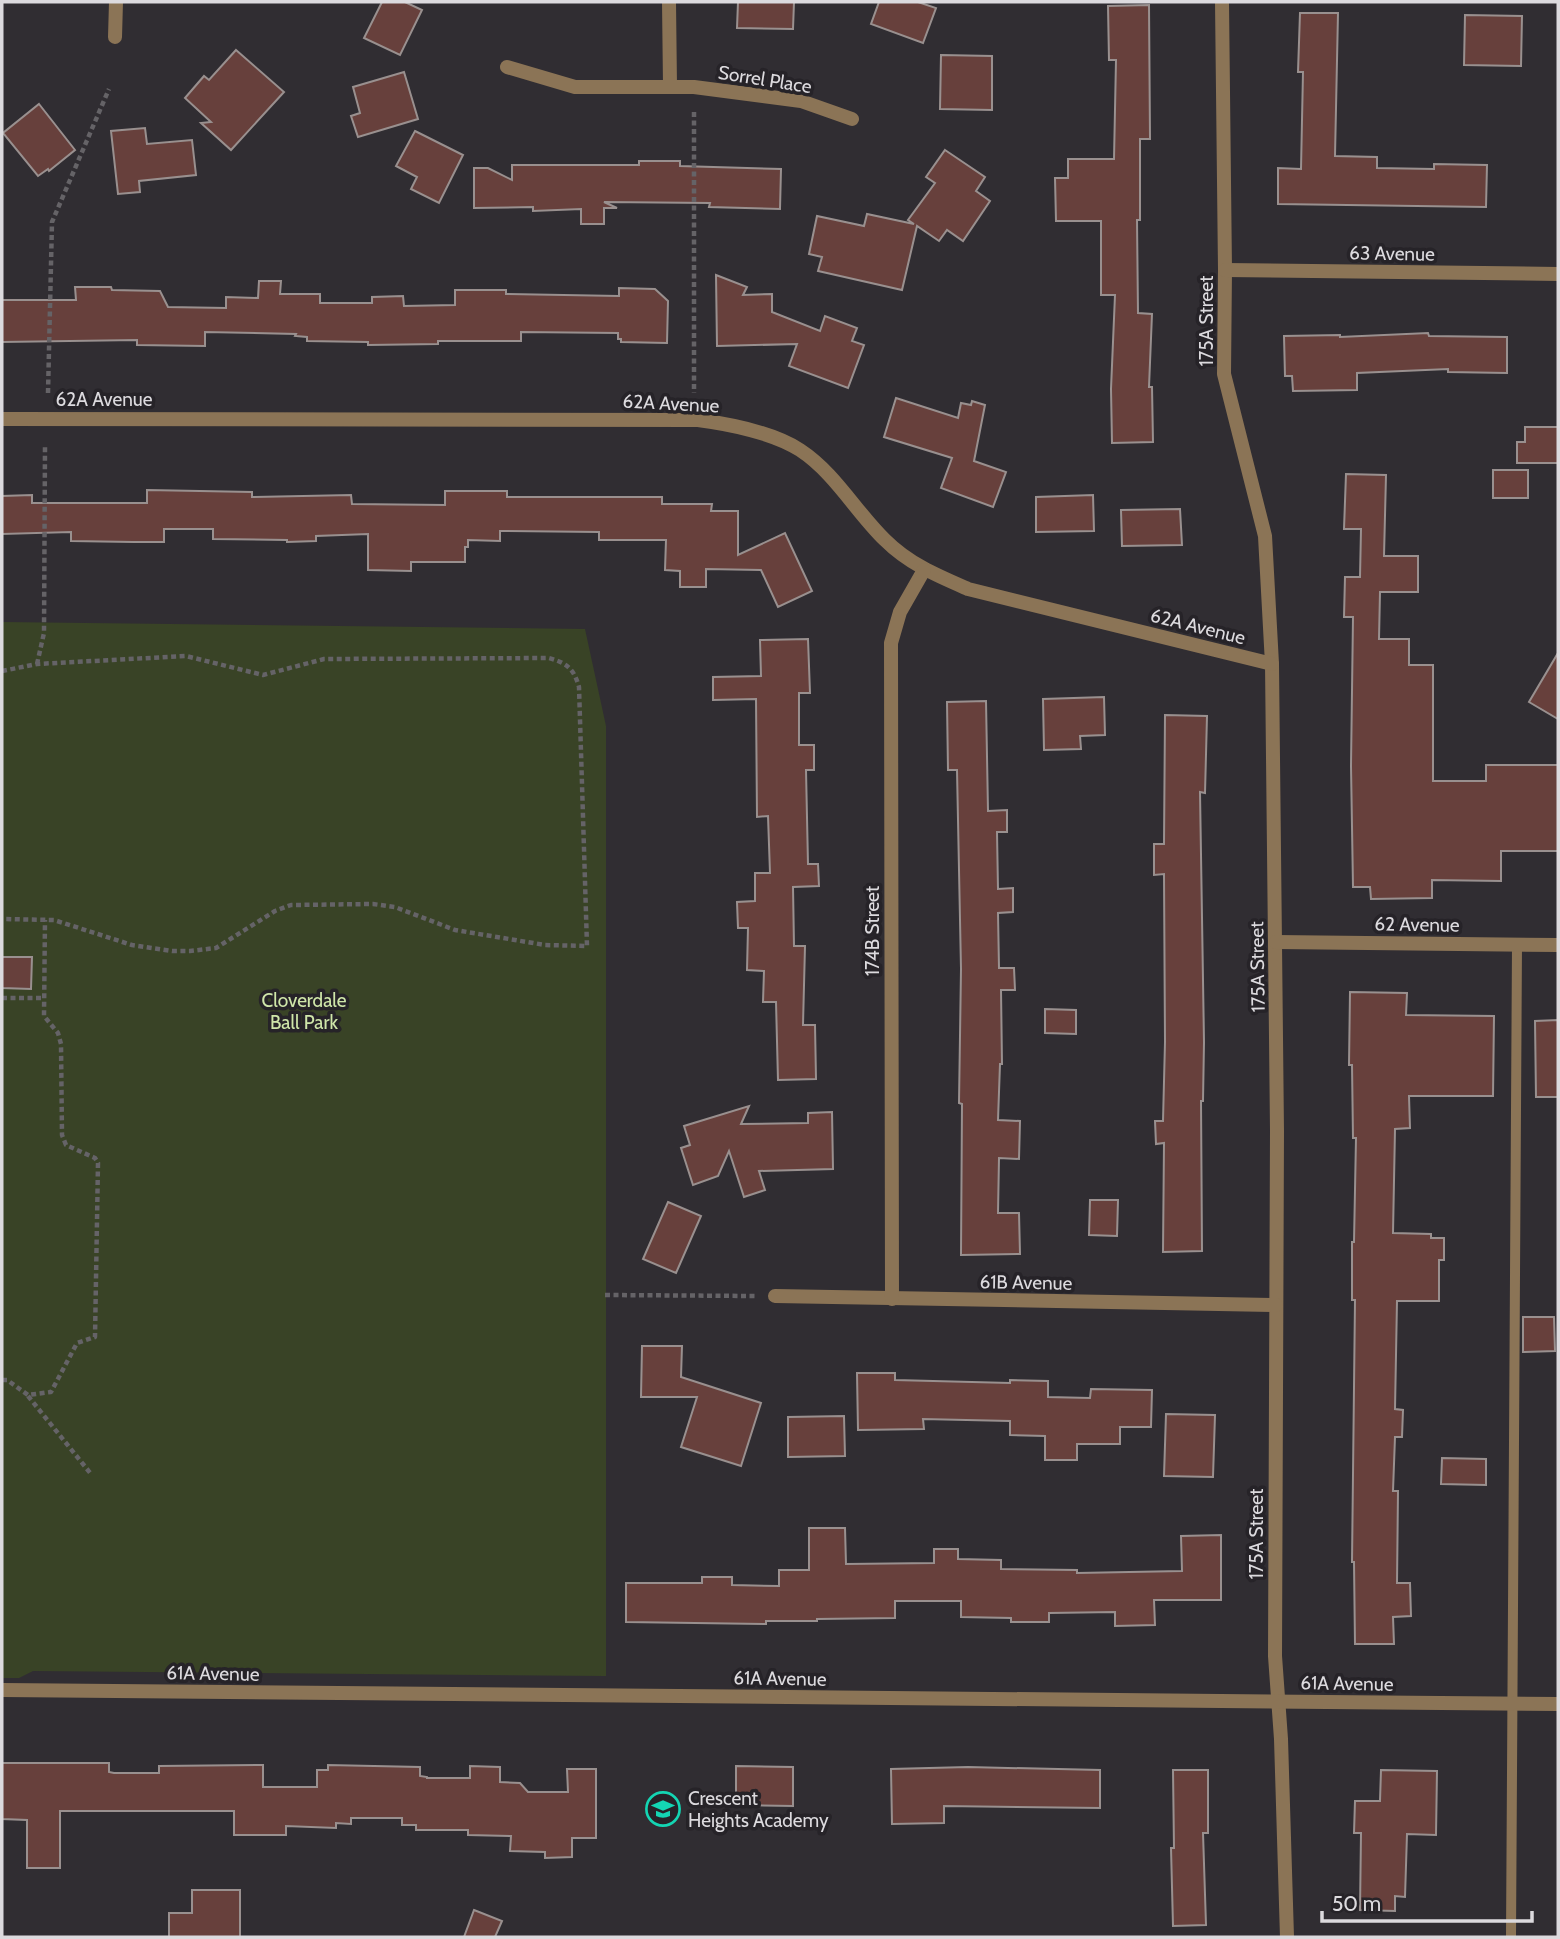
<svg xmlns="http://www.w3.org/2000/svg" width="1560" height="1939" font-family="Cabin,sans-serif">
<rect width="100%" height="100%" fill="#302d32"/>
<path fill="#394326" d="M2,622l583,7 21,97v950l-573,-5 -14,7h-17z"/>
<g fill="#67403c" stroke="#99908f" stroke-width="2">
<path d="M382,2h23l17,8 -22,45 -36,-17z"/>
<path d="M738,2h56l-1,27 -56,-1z"/>
<path d="M879,2h39l18,6 -13,35 -52,-19z"/>
<path d="M1149,5l1,134h-10v81h-3l1,93 14,1 -3,73h3l1,55 -41,1 -1,-54 4,-94h-14v-74h-45l-1,-43h13v-19h46l2,-99h-7l-1,-54z"/>
<path d="M1300,13h38l-3,143 42,1v11l57,1v-5l53,1 -1,42 -208,-3v-36l23,1 2,-97h-5z"/>
<path d="M1465,15l57,1 -1,50 -57,-1z"/>
<path d="M236,50l48,42 -53,58 -30,-27 10,-1 -26,-24 19,-22 5,4z"/>
<path d="M941,55l51,1v54l-52,-1z"/>
<path d="M404,72l14,47 -60,18 -7,-21 9,-3 -7,-26z"/>
<path d="M39,104l36,46 -26,21 -1,-2 -10,7 -35,-43z"/>
<path d="M145,128l2,16 45,-4 4,35 -57,6 1,11 -22,2 -7,-63z"/>
<path d="M415,131l48,24 -24,48 -28,-14 6,-12 -21,-11z"/>
<path d="M945,150l40,27 -9,14 14,10 -27,40 -16,-11 -8,11 -22,-15 -15,64 -84,-19 4,-14 -13,-3 8,-38 47,10 3,-12 47,10 -6,-4 27,-37 -9,-6z"/>
<path d="M639,161h41v5l101,3 -1,40 -71,-2 1,-4 -106,-1 13,6h-13v16h-23v-15l-48,2v-4l-59,1v-40h14l24,12v-15h127z"/>
<path d="M716,275l31,12 -4,8 29,-1v18l48,19 5,-15 32,12 -5,13 12,4 -16,43 -59,-22 8,-22 -80,2z"/>
<path d="M259,281h22l-1,13h40v9h52v-6l31,-1 1,10 51,-1v-15h51v4l113,2v-8l36,1 13,12 -1,42 -46,-1v-3h-3v-6l-97,-1v9h-83v3l-70,1v-3l-61,-1v-4l-12,-1 1,-2 -91,-2v14l-68,-1v-5l-135,2v-42h74l-1,-13h36l1,3 48,1 8,16 58,1v-11l32,1z"/>
<path d="M1428,333l1,3 78,1v36l-59,-1v-3l-91,4v17l-64,1 -1,-15h-7l-1,-40 56,-1v2z"/>
<path d="M896,398l62,20 3,-15 10,2 1,-4 13,4 -11,56 32,11 -13,35 -52,-19 11,-30 -68,-21z"/>
<path d="M1525,427h33v36h-41v-21h8z"/>
<rect x="1493" y="470" width="35" height="28"/>
<path d="M1346,474l40,1 -2,81h34v36h-38l-1,47h30v26h24v116h53v-16h72v86h-57v30l-69,-1v18l-61,1 -1,-12h-17l-2,-121 2,-149h-9l1,-40h15l1,-48h-17z"/>
<path d="M147,490l105,2v5l99,-2 1,9 93,1v-14h62v6h155v7h50l-1,7h27v44l47,-22 27,58 -34,16 -17,-37 -55,-1v18h-26v-16l-15,-1 1,-30h-67v-8l-99,-1v10l-32,-1v7h-3v15h-54v9l-43,-1v-36l-52,2v5l-29,1v-2l-74,-1v-10h-49v13h-31l-62,-1v-9l-69,2v-38l30,-1v8h115z"/>
<path d="M1093,495l1,36 -58,1v-35z"/>
<path d="M1180,509l2,36 -60,1 -1,-36z"/>
<path d="M808,639l2,54h-11v52h15v25h-8l2,94h10l1,22 -26,1 1,59h11l-2,79h12l1,54 -38,1 -2,-78h-13l1,-31 -17,-1 1,-42h-10l-1,-26 18,-1v-28h15l-2,-57 -11,1 -1,-118 -43,1v-23l48,-1 -1,-36z"/>
<path d="M1558,653v66l-29,-17z"/>
<path d="M1104,697l1,38 -25,1 1,13 -37,1 -1,-51z"/>
<path d="M986,701l2,110 19,-1v22h-10l1,57 15,-1v24l-15,1 1,55h15l1,22h-14l1,74h-2l-2,56 22,1 -1,38 -20,-1 -1,55h21l1,41 -59,1 1,-151 -3,-1 2,-134 -4,-199h-9l-1,-68z"/>
<path d="M1165,715l42,1 -2,77 -5,-1 4,250 -1,59h-2l1,150 -39,1 1,-109 -8,1 -1,-23h8l2,-79 -1,-168 -10,1v-31h10z"/>
<path d="M2,957h30l-1,32 -29,-1z"/>
<path d="M1350,992l57,1 -1,22 88,1 -1,80h-84l1,32 -15,1 -2,104 38,1v4h13v22h-5v41h-42l-2,108 8,1 -1,27h-7l-2,54h5l-1,92h13l1,33 -18,1 1,27h-39l-1,-82h-2l3,-262h-3v-58h2l2,-104h-3l-1,-73h-3z"/>
<path d="M1045,1009l31,1v24l-31,-1z"/>
<path d="M1558,1020v77h-22l-1,-76z"/>
<path d="M749,1106l-8,18 67,-1v-10l24,-1 1,57 -74,2 6,19 -21,7 -15,-46 -11,25 -25,9 -12,-37 9,-3 -6,-19z"/>
<path d="M1090,1200h28l-1,36 -28,-1z"/>
<path d="M668,1202l33,14 -25,57 -33,-14z"/>
<path d="M1523,1317h31l1,34 -32,1z"/>
<path d="M642,1346h40l-1,31 80,26 -20,63 -60,-19 16,-50h-56z"/>
<path d="M857,1373h38v7l115,3v-3l38,1v16l42,1 1,-9 61,1 -1,37h-31v17h-43v16h-32v-24l-35,-1v-14l-87,-2 1,10 -66,1z"/>
<path d="M1166,1414l49,1 -2,62 -49,-1z"/>
<path d="M844,1416l1,40 -57,1v-40z"/>
<path d="M1442,1458l44,1v26l-45,-1z"/>
<path d="M809,1528h36l1,36 88,-1v-14h24v10l43,1v9l76,1v3l105,-2 -1,-35 40,-1v65h-67l1,25 -40,1v-14l-66,1v9h-38v-4l-50,-1v-16h-66v17l-78,1v2h-51v3l-140,-2v-39h76v-6h30v8l47,1v-16h30z"/>
<path d="M2,1763h107v9l5,1h45v-7l104,-1v22h54v-17h11v-5l92,2v9l7,1v1h43v-12l30,1v15l20,1 8,9h40l-1,-23h29v69h-24v19l-27,1v-6l-35,-1 1,-15 -43,-1v-5h-52v-5h-14v-7h-51v6l-15,-1v5l-50,-2v9h-52v-24h-174v57h-33v-48l-25,-1z"/>
<path d="M736,1766l57,1v39l-57,-1z"/>
<path d="M968,1767l132,3v38l-156,-2v17l-52,1 -1,-55z"/>
<path d="M1173,1770h35v63h-5l3,92 -33,1 -2,-78h3z"/>
<path d="M1381,1770l56,1 -1,64 -29,-1 -2,63 -10,-1v15l-35,-1 1,-77h-7l1,-32h25z"/>
<path d="M192,1890h48v47h-71v-24h23z"/>
<path d="M474,1910l28,11 -7,16h-31z"/>
</g>
<g fill="none" stroke-linecap="round" stroke-linejoin="round">
<g stroke="#656367" stroke-width="4.5" stroke-dasharray="5 3.5" stroke-linecap="butt">
<path d="M694,112v281"/>
<path d="M48,393l4,-171 57,-133"/>
<path d="M37,664l7,-31 1,-187"/>
<path d="M2,671l35,-7 149,-8 77,19 61,-16 225,-1c18,5 25,11 30,29l8,259 -42,-1 -90,-15 -60,-23 -22,-3 -82,1 -16,6 -59,37 -26,3h-18l-40,-6 -78,-25 -52,-1"/>
<path d="M2,998h42"/>
<path d="M605,1295l150,1"/>
<path d="M2,1380h5l21,15 23,-3 26,-49 18,-6 3,-174 -3,-5 -29,-13 -4,-10 -1,-91 -3,-11 -14,-17 1,-96"/>
<path d="M28,1396l63,78"/>
</g>
<path stroke="#8b7456" stroke-width="10" d="M1511,1937l6,-992"/>
<g stroke="#8b7456" stroke-width="14">
<path d="M669,2l1,84"/>
<path d="M1222,2l3,268 -1,104 41,162 7,128 5,467 -2,525 6,83 6,198"/>
<path d="M115,37l1,-35"/>
<path d="M507,67l68,20h119l107,14 51,18"/>
<path d="M1225,270l333,4"/>
<path d="M2,419l696,1c31,4 76,13 102,30 35,23 56,62 85,90 24,24 53,36 83,49l304,75"/>
<path d="M1276,942l282,3"/>
<path d="M775,1296l501,9"/>
<path d="M892,1299l-1,-656 9,-31 24,-42"/>
<path d="M2,1690l1556,14"/>
</g>
</g>
<defs>
<g id="school-ring" transform="scale(1.75)"><circle r="9.5" fill="#262328" stroke="#14d5b3" stroke-width="1.5"/><path d="M0-5L7-2L0 1L-7-2ZM-4 1L0 2.5L4 1V4Q0 6-4 4Z" fill="#14d5b3"/></g>
</defs>
<g fill-rule="evenodd">
<use href="#school-ring" x="663" y="1809"/>
</g>
<g text-anchor="middle" stroke-width="7" stroke-linejoin="round" paint-order="stroke">
<g font-size="19" fill="#dcdade" stroke="#262328">
<text transform="translate(765 79) rotate(9)" y="7">Sorrel Place</text>
<text transform="translate(1392 253) rotate(1)" y="7">63 Avenue</text>
<text transform="translate(1206 321) rotate(-90)" y="7">175A Street</text>
<text x="104" y="406">62A Avenue</text>
<text transform="translate(671 403) rotate(3)" y="7">62A Avenue</text>
<text transform="translate(1198 626) rotate(14)" y="7">62A Avenue</text>
<text transform="translate(1417 924) rotate(1)" y="7">62 Avenue</text>
<text transform="translate(872 931) rotate(-90)" y="7">174B Street</text>
<text transform="translate(1257 967) rotate(-91)" y="7">175A Street</text>
<text transform="translate(1026 1282) rotate(1)" y="7">61B Avenue</text>
<text transform="translate(1256 1534) rotate(-90)" y="7">175A Street</text>
<text transform="translate(213 1673) rotate(1)" y="7">61A Avenue</text>
<text transform="translate(780 1678) rotate(1)" y="7">61A Avenue</text>
<text transform="translate(1347 1683) rotate(1)" y="7">61A Avenue</text>
</g>
<g font-size="19" fill="#cfe6a9" stroke="#262328">
<text x="304" y="1007">Cloverdale<tspan x="304" dy="22">Ball Park</tspan></text>
</g>
<g font-size="19" fill="#dcdade" stroke="#262328" text-anchor="start">
<text x="688" y="1805">Crescent<tspan x="688" dy="22">Heights Academy</tspan></text>
</g>
</g>
<rect width="1560" height="1939" fill="none" stroke="#dcdade" stroke-width="7"/>
<path d="M1322 1911v10h210v-10" fill="none" stroke="#dcdade" stroke-width="3.5"/>
<text x="1332" y="1911" font-size="21" fill="#dcdade" stroke="#262328" stroke-width="5" paint-order="stroke">50 m</text>
</svg>
